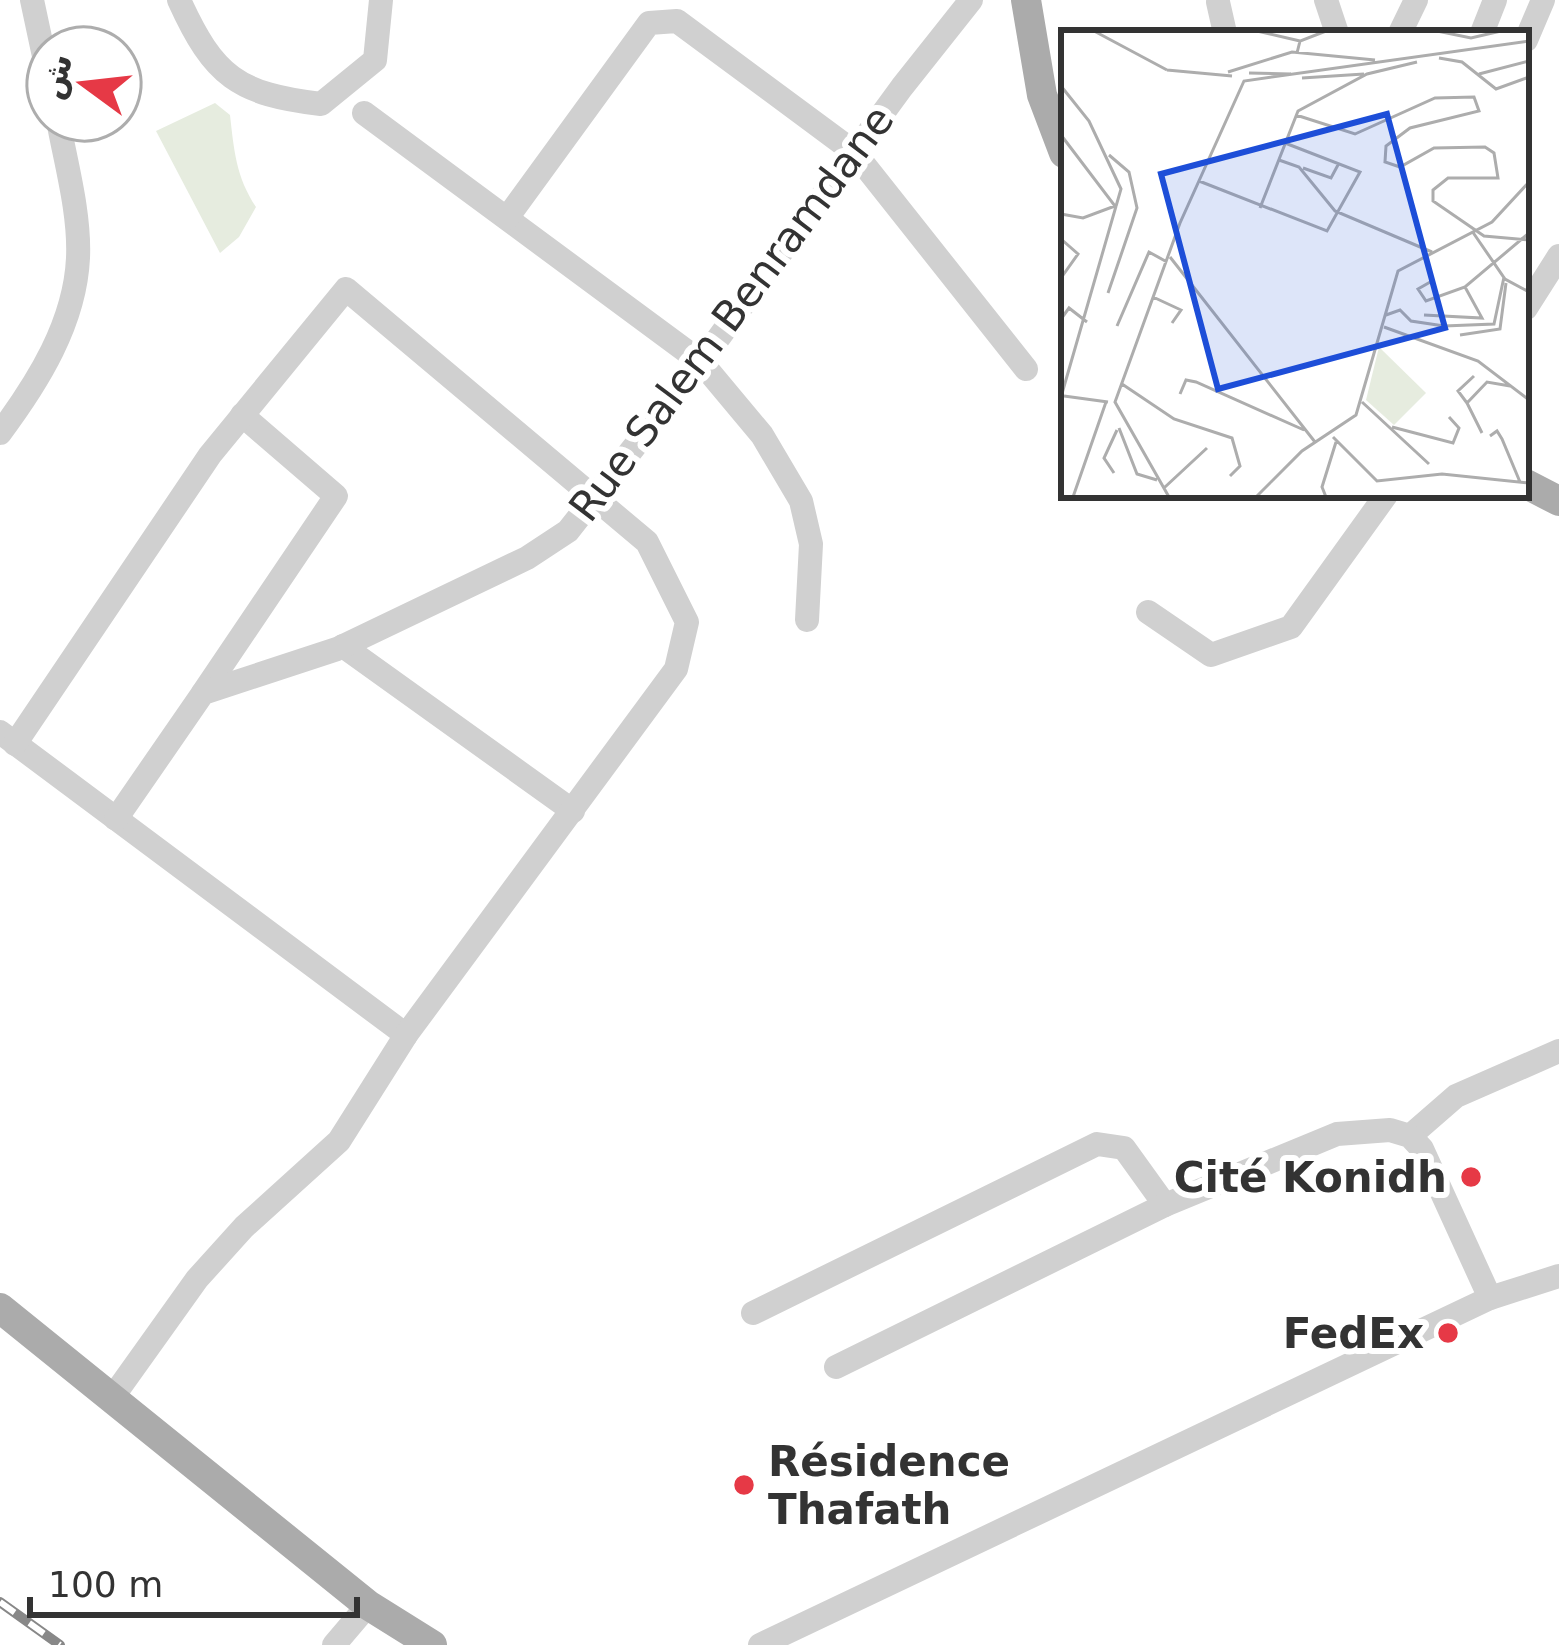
<svg xmlns="http://www.w3.org/2000/svg" width="1559" height="1645" font-family="'DejaVu Sans','Noto Sans Arabic',sans-serif">
<rect width="100%" height="100%" fill="#fff"/>
<path fill="#e6ecdf" d="M215,103l15,12c4,35 6,62 26,92l-17,30 -19,16 -64,-122z"/>
<g fill="none" stroke-linecap="round" stroke-linejoin="round">
<g stroke="#d0d0d0" stroke-width="24">
<path d="M32,0l16,75"/>
<path d="M179,0c35,77 59,94 142,104l54,-44 6,-60"/>
<path d="M1326,0l11,33"/>
<path d="M1218,2l7,31"/>
<path d="M1400,33l16,-33"/>
<path d="M1482,33l13,-33"/>
<path d="M1526,40l17,-40"/>
<path d="M364,113l337,249 61,73 39,66 10,43 -4,76"/>
<path d="M507,218l142,-195 28,-2 177,131 172,217"/>
<path d="M1526,308l33,-52"/>
<path d="M0,433c38,-51 75,-110 78,-175 2,-45 -12,-94 -20,-138"/>
<path d="M1148,612l63,43 80,-28 95,-132"/>
<path d="M343,646l230,165"/>
<path d="M203,693l133,-197 -94,-81"/>
<path d="M0,732l406,303"/>
<path d="M15,744l195,-289 136,-166 301,253 40,80 -11,47 -270,366 -67,106 -95,86 -47,52 -85,119"/>
<path d="M116,819l87,-126 134,-44 190,-91 41,-27 133,-169 201,-275 69,-87"/>
<path d="M1410,1136l46,-40 103,-45"/>
<path d="M753,1313l344,-169 27,4 41,57"/>
<path d="M836,1367l329,-162 172,-71 53,-4 20,6 12,13 68,149"/>
<path d="M334,1645l34,-40"/>
<path d="M760,1645l730,-347 69,-22"/>
</g>
<g stroke="#ababab" stroke-width="30">
<path d="M1026,0l16,95 22,58"/>
<path d="M1526,484l33,17"/>
<path d="M0,1308l368,297 64,40"/>
</g>
<g stroke="#888" stroke-width="10">
<path id="rail" d="M0,1602l60,43"/>
</g>
<use href="#rail" stroke="#fff" stroke-width="6" stroke-dasharray="18" stroke-linecap="butt"/>
</g>
<g fill="#e63946" stroke="#fff" stroke-width="4.5">
<circle cx="1471" cy="1177" r="12"/>
<circle cx="1448" cy="1333" r="12"/>
<circle cx="744" cy="1485" r="12"/>
</g>
<g text-anchor="middle" stroke-width="12" stroke-linejoin="round" paint-order="stroke">
<g font-size="42" fill="#333" stroke="#fff">
<text transform="translate(731 313) rotate(-53)" y="15">Rue Salem Benramdane</text>
</g>
<g font-size="42" font-weight="bold" fill="#333" stroke="#fff" text-anchor="end">
<text x="1447" y="1192">Cité Konidh</text>
<text x="1424" y="1348">FedEx</text>
<text x="768" y="1476" text-anchor="start">Résidence<tspan x="768" dy="48">Thafath</tspan></text>
</g>
</g>
<g transform="translate(1061 30)">
<rect width="468" height="468" fill="#fff"/>
<path d="M318,317l47,46 -32,32 -28,-25z" fill="#e6ecdf"/>
<path fill="none" stroke="#adadad" stroke-width="3" d="M33,1l73,39M196,1l43,10M376,1l34,7 30,-7M236,23l3,-12 26,-10M378,28l23,4 34,27 33,-12M106,40l65,6M167,42l64,-20 83,8M188,43l42,1M418,44l50,-13M241,48l62,-4M0,56l28,35 32,68 -60,208M235,85l59,19 80,-36 39,-1 5,14 -69,17 -24,18 -1,16 15,5 34,-19 51,-1 9,6 4,25h-50l-15,12v11l51,35 45,4M0,105l54,71 -32,12 -22,-4M218,130l20,7 36,44 97,41M242,138l28,10 8,-15M138,151l128,50 33,-59 -75,-29M199,178l38,-97 69,-37 50,-12M411,201l33,48 24,13M0,209l17,15 -17,24M109,227l145,185M371,251l-14,8 8,12 39,-14 64,-54M47,263l29,-85 -8,-36 -20,-17M92,267l28,13 -9,13M325,285l14,-5 11,11 33,5 50,-2 10,-47M363,285l58,3 -17,-31M0,289l8,-11 18,14M56,296l32,-74 18,10M323,297l94,34 51,39M399,305l40,-6 6,-46M61,354l52,35 58,19 8,28 -10,10M119,364l6,-14 10,2 108,48M3,366l44,6M301,372l67,62M406,373l-9,-12 16,-15M331,397l61,16 6,-15 -10,-11M58,398l18,46 20,6M421,403l-15,-30 20,-21 23,4M429,406l7,-5 5,8 18,43M272,407l44,44 65,-7 87,9M53,443l-10,-15 13,-28M104,457l42,-39M12,467l33,-95M108,467l-54,-95 65,-179 64,-142 285,-40M195,467l46,-46 54,-36 42,-144 94,-49 37,-40M265,467l-4,-10 14,-45M344,467h83"/>
<path fill="#1d4ed8" fill-opacity="0.15" stroke="#1d4ed8" stroke-width="6" d="M326,84l58,214 -227,61 -57,-215z"/>
<rect width="468" height="468" fill="none" stroke="#333" stroke-width="6"/>
</g>
<g transform="translate(84 84) rotate(285)"><circle r="57" fill="#ffffff" stroke="#adadad" stroke-width="3"/>
<path d="M0-9L21 45L0 30L-21 45Z" fill="#e63946"/>
<text y="-18" font-size="33" font-weight="bold" text-anchor="middle" fill="#333333">ش</text>
</g>
<path d="M30 1597v18h327v-18" fill="none" stroke="#333333" stroke-width="6"/>
<text x="48" y="1597" font-size="36" fill="#333333" stroke="#ffffff" stroke-width="9" paint-order="stroke">100 m</text>
</svg>
